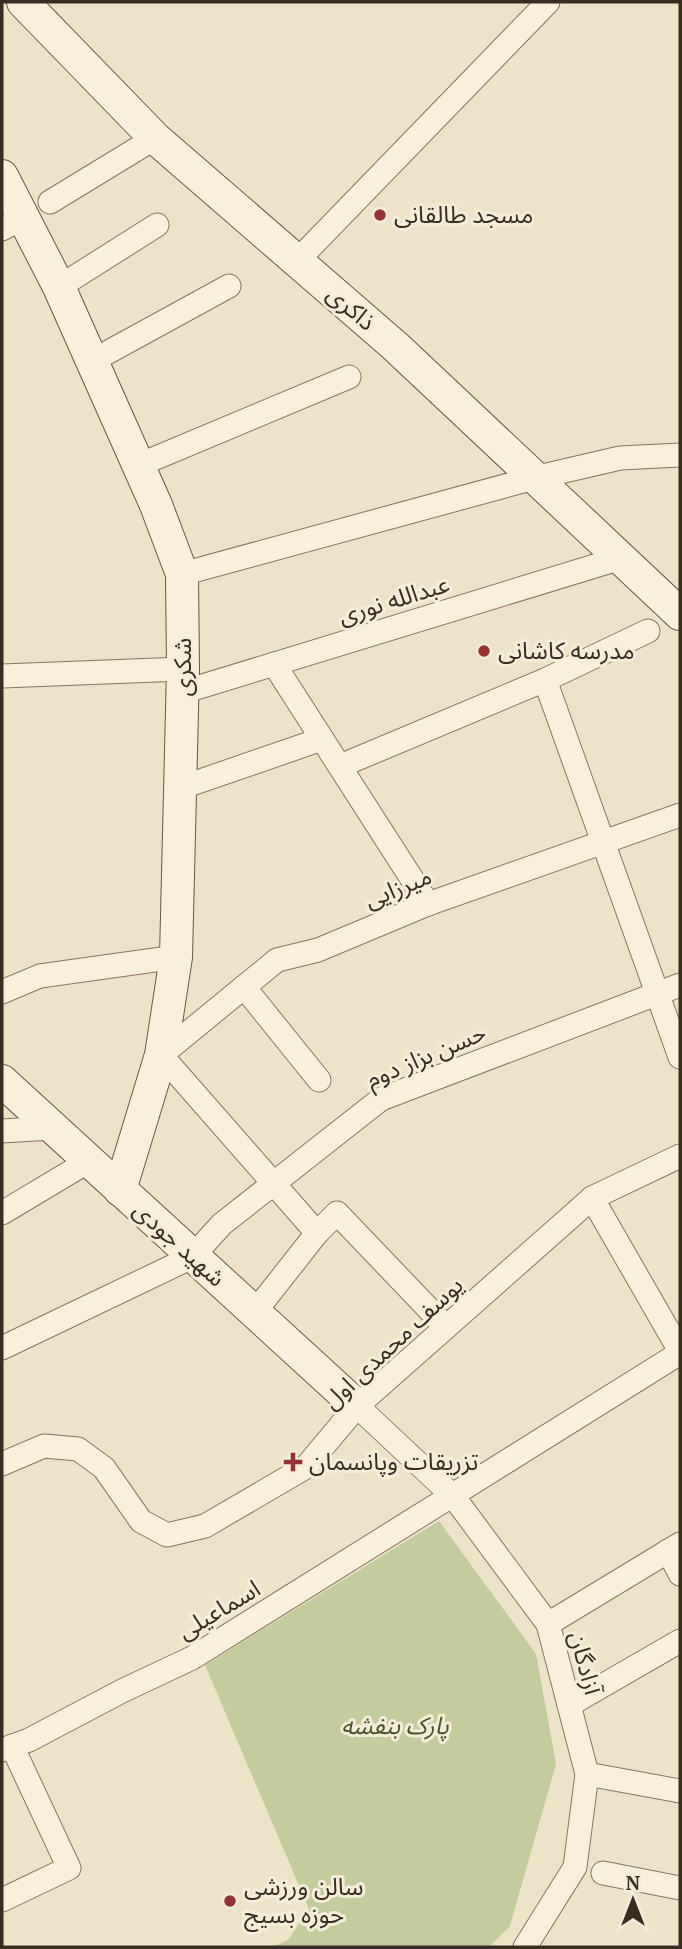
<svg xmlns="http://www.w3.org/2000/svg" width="682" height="1949" font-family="'PT Serif','Noto Sans Arabic',serif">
<rect width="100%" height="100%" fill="#ede3c8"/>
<path fill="#c4cb9c" d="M439,1521l97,133 20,110 -46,162 -21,21h-216l15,-7 21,-31 -104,-244z"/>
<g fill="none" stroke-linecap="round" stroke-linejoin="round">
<g stroke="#88755e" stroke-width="25">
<g id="street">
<path d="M50,202l105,-64"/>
<path d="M2,229l22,-12"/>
<path d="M296,262l252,-260"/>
<path d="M59,287l98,-62"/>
<path d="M92,361l137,-75"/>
<path d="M139,465l210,-88"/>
<path d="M182,574l352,-96 86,-20 60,-3"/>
<path d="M274,664l154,240"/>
<path d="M2,676l181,-7"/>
<path d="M545,680l135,377"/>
<path d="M183,692l438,-134"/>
<path d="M340,766l205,-86 103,-49"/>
<path d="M180,788l142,-49"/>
<path d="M244,987l75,93"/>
<path d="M2,992l38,-16 136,-19"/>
<path d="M2,1131l50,-3"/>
<path d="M592,1198l88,153"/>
<path d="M2,1213l87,-52"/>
<path d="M254,1313l63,-80"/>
<path d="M446,1327l-109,-114 -20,20 -156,-178 116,-95 41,-10 110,-46 252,-89"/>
<path d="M2,1348l190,-91 30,-33 159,-125 299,-114"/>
<path d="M357,1406l96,90 95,128 39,150 -12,93 -50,80"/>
<path d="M2,1464l42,-18 34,3 26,19 37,53 26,14 38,-9 101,-59 51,-61 235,-208 88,-42"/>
<path d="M668,1551l12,23"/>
<path d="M548,1624l132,-80"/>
<path d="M569,1705l111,-64"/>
<path d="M2,1750l27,-10 93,-49 70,-33 488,-305"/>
<path d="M587,1774l93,17"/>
<path d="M603,1873l77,15"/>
<path d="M2,1900l67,-32 -57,-122"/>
</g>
</g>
<g stroke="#6a5741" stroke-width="34">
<g id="secondary">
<path d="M23,2l132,136 240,208 285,268"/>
<path d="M2,176l57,111 97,218 26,69 1,95 -7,288 -15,98 -41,135"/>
<path d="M2,1081l355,325"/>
</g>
</g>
<use href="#street" stroke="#f8f0db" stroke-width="23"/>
<use href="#secondary" stroke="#f8f0db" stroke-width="32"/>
</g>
<g fill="#943331" stroke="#f4edd8" stroke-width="2.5">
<circle cx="380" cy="215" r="7"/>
<circle cx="484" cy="651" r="7"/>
<path d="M289.5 1451.5h7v7h7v7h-7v7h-7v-7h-7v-7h7z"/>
<circle cx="230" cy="1901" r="7"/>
</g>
<g text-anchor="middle" stroke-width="6" stroke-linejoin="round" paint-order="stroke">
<g font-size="24" fill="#392d21" stroke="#f4edd8" text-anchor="start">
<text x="394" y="223">مسجد طالقانی</text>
<text x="498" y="659">مدرسه کاشانی</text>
<text x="309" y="1470">تزریقات وپانسمان</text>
<text x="244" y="1895">سالن ورزشی<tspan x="244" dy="28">حوزه بسیج</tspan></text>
</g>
<g font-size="24" fill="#392d21" stroke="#f4edd8">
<text transform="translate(351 308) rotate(40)" y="8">ذاکری</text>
<text transform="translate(394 600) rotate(-17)" y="8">عبدالله نوری</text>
<text transform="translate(183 667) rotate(-90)" y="8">شکری</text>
<text transform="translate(398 888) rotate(-22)" y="8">میرزایی</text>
<text transform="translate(426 1056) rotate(-23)" y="8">حسن بزاز دوم</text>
<text transform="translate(179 1244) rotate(42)" y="8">شهید جودی</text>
<text transform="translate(393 1343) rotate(-43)" y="8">یوسف محمدی اول</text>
<text transform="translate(219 1610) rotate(-31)" y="8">اسماعیلی</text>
<text transform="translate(585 1663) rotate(75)" y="8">آزادگان</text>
</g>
<g font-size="24" font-style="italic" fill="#485528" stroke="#f4edd8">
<text x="395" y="1734">پارک بنفشه</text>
</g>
</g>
<rect width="682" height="1949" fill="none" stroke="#392d21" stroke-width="7"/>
<g transform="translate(633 1900)" stroke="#f4edd8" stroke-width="5" paint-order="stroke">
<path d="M0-5L12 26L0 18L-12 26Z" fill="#392d21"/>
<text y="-10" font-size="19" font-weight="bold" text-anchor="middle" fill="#392d21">N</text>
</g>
</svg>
